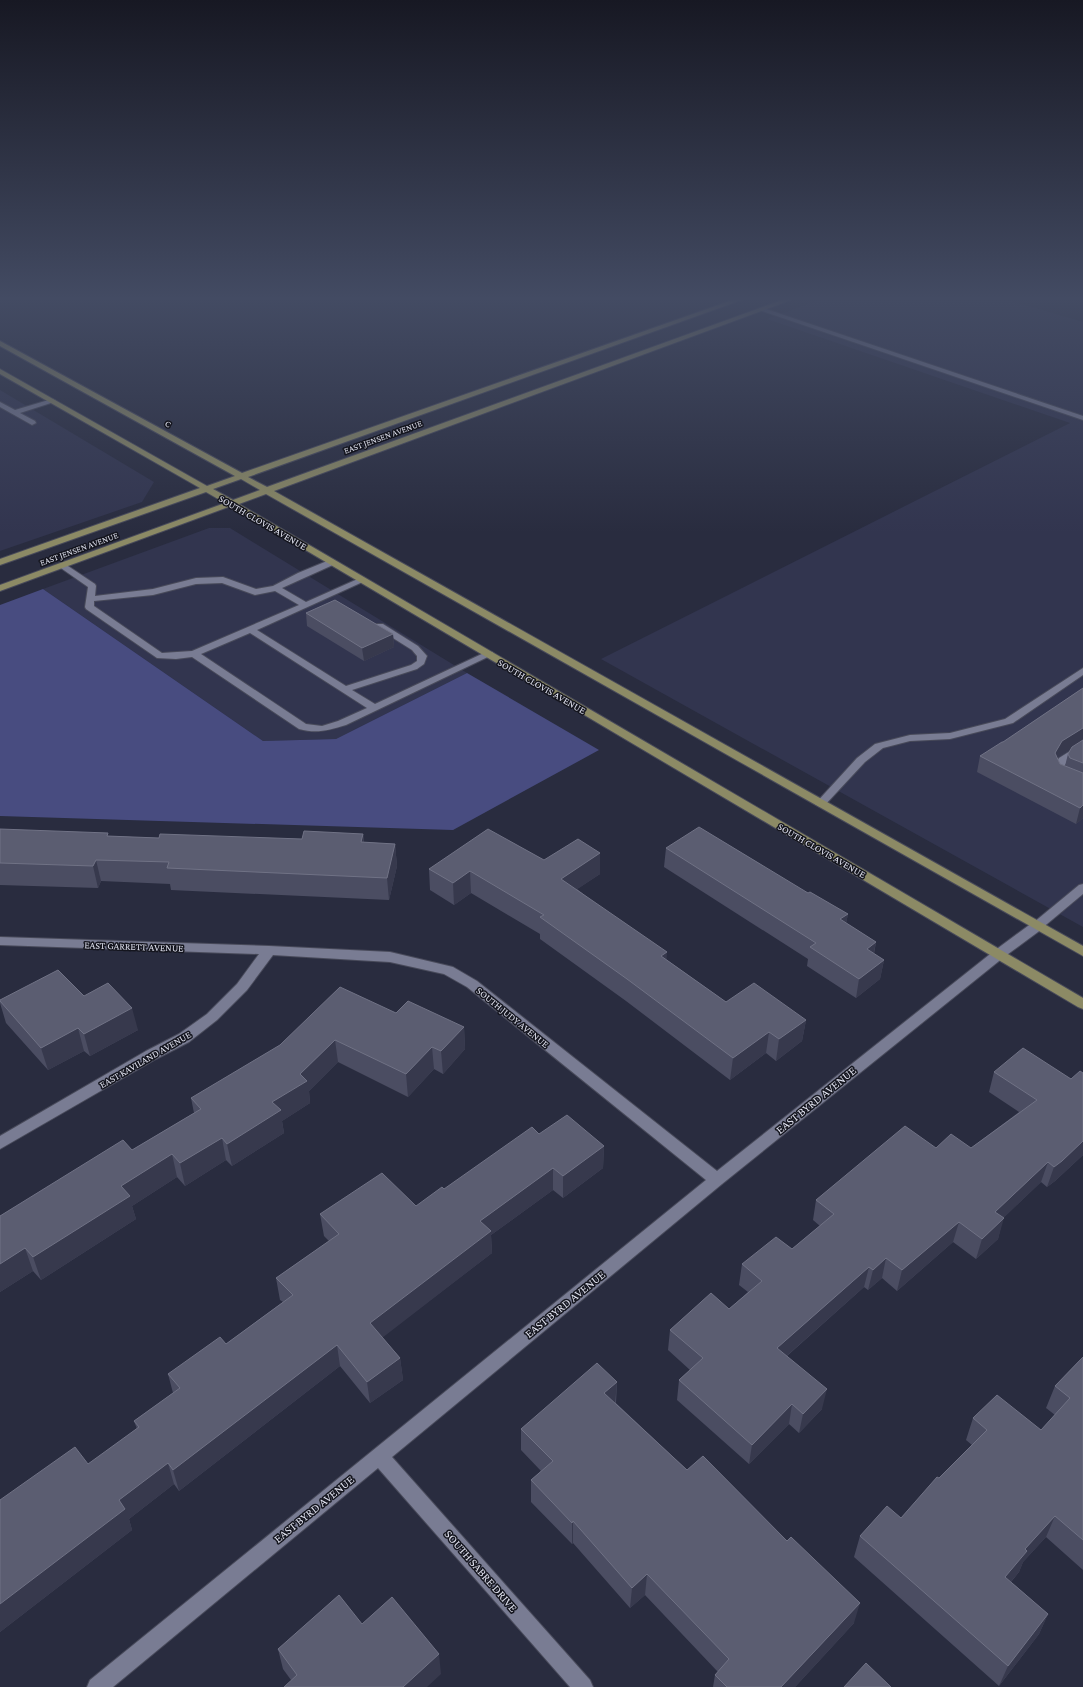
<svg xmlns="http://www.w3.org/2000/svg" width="1083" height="1687" font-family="'Crimson Pro',serif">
<rect width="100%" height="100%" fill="#292c3f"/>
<g fill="#32354f">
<path d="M827,297h171l85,25v605l-482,-268 469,-236 -303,-104z"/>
<path d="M0,390l154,92 -12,20 -142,49z"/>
<path d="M209,528h21l237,145 -131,66 -73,2 -220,-152z"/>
</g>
<path fill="#484c80" d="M43,589l220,152 73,-2 131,-66 132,77 -146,80 -453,-14v-211z"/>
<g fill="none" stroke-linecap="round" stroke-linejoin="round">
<g stroke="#484a5a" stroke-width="2">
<g id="service">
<path d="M759,308h4l320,108v4l-324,-110z"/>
<path d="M52,399l4,2 -2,1 -34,11 15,8 1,2 -4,2 -32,-18v-5l15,8z"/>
<path d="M332,559l4,3 -1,2 -53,24 24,14 54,-24 3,-1 4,3 -110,50 89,56 65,-21 6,-4v-5l-5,-6 -35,-22 -2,-2 2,-2h6l35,22 9,10 -3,8 -7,5 -65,21 23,14 111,-52h6l2,2 -148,71c-17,5 -29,9 -47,4l-107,-72 -16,2 -19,-1 -71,-49 -1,-2 3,-20 -30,-21 4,-3 3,1 30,20 1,2 -1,10 58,-7 43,-11 27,-1 33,12 17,-3 25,-13zM222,583l33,12 20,-4 24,14 -107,46 -30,2 -68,-47v-5l59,-6 43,-11zM250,633l117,75 -29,13 -16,5 -16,-2 -105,-70z"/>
<path d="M1083,668v7l-70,48 -63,16 -40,2 -27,7 -18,14 -41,44 -4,1 -5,-3 42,-46 18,-14 35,-9 40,-2 55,-14z"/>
<path d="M1083,743v8l-16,11 -5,8 3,5 18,8v7l-26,-11 -5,-9 7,-12z"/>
<path d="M1083,884v10l-42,35h-8l-2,-3 2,-3 46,-38z"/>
</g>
</g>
<g stroke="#484a5a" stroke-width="2">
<path id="minor" d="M1037,922l5,1 1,3 -1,3 -38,28 -282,227 -330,273 198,223 3,7h-23l-192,-219 -265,219h-26l3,-7 616,-500 -239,-193 -23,-13 -54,-12 -117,-7 -26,35 -30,30 -28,22 -33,17 -156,90v-13l146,-85 33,-17 28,-20 30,-30 22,-30 -259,-9v-8l269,9 121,6 63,15 24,14 240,190 277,-220 38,-28z"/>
</g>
<g stroke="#484a5a" stroke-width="2">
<path id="primary" d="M741,297h9l-502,180 19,10 523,-190h9l-525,194 809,455v10l-817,-462 -27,10 844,494v11l-5,-2 -847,-501 -231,85v-6l225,-82 -19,-11 -206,73v-6l200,-71 -200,-114v-5l207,117 28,-10 -235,-130v-5l242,132zM241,479l19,11 -27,10 -20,-11z"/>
</g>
<use href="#service" fill="#797c93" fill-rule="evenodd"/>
<use href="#minor" fill="#797c93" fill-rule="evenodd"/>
<use href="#primary" fill="#8c8a65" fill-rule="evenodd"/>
</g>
<g fill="#4b4d62" fill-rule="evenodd">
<path d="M306,613l87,21 1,13 -30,14 -57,-35z"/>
<path d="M1083,688v130l-7,6 -99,-52 3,-16 23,-14zM1072,748l-4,6 -3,12 -5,-2 -3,-6 1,-1z"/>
<path d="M0,829l109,7 50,2 143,1 61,-5 1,8 31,2 2,22 -8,34 -218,-10 -1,-6 -69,-3 -3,7 -98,-3z"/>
<path d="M666,848l142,45 40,21 -2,9 30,19 -2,12 10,6 -4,19 -24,19 -49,-32 1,-7 -144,-92z"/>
<path d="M600,853v21l-23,15 90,71 59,42 80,18 -4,21 -26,20 -10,-8 -36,27 -104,-79 -86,-62v-5l-69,-41 -17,12 -24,-15 -1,-21 115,-9z"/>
<path d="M84,996l54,34 -48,26 -6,-5 -36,19 -42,-47 -6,-20v-3z"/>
<path d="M396,1013l68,14 1,22 -22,25 -9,-5 -26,28 -70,-35 -29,29 1,12 -28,18 2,12 -52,33 -6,-6 -41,26 -8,-9 -45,29 4,13 -95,61 -8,-9 -33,21v-76l132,-66 62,-37 -3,-15z"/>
<path d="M994,1072l77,7 12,-6v82l-28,26 -8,6 -6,-5 -38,36 -5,21 -22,20 -23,-17 -56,49 -15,-13 -14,12 -4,-3 -77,69 35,53 -23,24 -10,-9 -40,40 -72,-64 2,-20 11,-10 -22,-20 2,-20 59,-21 19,-17 -9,-7 3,-21 50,-15 28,-23 -7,-6 3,-20 120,-52h35l48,-36 -30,-20z"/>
<path d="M539,1134l65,12 -1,22 -40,30 -10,-8 -62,45 1,18 -110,84 18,21 3,22 -33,23 -30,-37 -161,125 -5,-7 -45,35 3,11 -132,102v-132l88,-36 49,-35 -3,-8 39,-28 -5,-19 58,-30 57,-42 -3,-2 -4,-22 53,-37 -5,-5 -4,-22 96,-8z"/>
<path d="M1083,1357v213l-37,-33 -23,25 -4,10 -8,10 37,32 -9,20 -40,52 -145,-129 6,-21 41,-18 71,-73 -6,-5 7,-22 68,12 14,-15 -9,-7 9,-22z"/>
<path d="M617,1382l-1,21 71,67 167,153 -59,64h-82l2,-12 3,-3 -73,-77 -15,13 -57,-65 -1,1 -41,-42v-22l10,-9 -20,-21v-21z"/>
<path d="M362,1624l79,50 -150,6 -8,-11 -5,-20z"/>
</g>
<g fill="#37394d">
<path d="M393,634l1,13 -30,14 -2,-13z"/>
<path d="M1083,728v11l-1,3 -24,15 -7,12 4,-16 7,-12z"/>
<path d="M1083,805v13l-7,6 4,-16z"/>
<path d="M363,834l2,21 -4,-13z"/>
<path d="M395,844l2,22 -8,34 -2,-22z"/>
<path d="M600,853v21l-39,26v-21z"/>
<path d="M96,860l5,21 -3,7 -5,-22z"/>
<path d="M470,871l1,22 -17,12 -1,-22z"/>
<path d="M848,914l-4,19 -4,-14z"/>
<path d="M876,942l-4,19 -5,-12z"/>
<path d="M667,952l-1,21 -5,-17z"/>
<path d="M884,960l-4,19 -24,19 3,-19z"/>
<path d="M132,1008l6,22 -48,26 -6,-22z"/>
<path d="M806,1020l-4,21 -26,20 3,-22z"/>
<path d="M464,1027l1,22 -22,25 -2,-23z"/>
<path d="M78,1028l6,23 -36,19 -7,-22z"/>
<path d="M769,1032l-3,21 -36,27 3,-22z"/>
<path d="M335,1040l3,22 -29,29 1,12 -28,18 2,12 -52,33 -5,-22 45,-42z"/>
<path d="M432,1047l2,22 -26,28 -2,-23z"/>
<path d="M222,1138l4,22 -41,26 -5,-23z"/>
<path d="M1083,1141v14l-28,26 -8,6 7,-20z"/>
<path d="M604,1146l-1,22 -40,30v-22z"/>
<path d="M172,1154l5,23 -45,29 4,13 -95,61 -8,-23 88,-71z"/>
<path d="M1048,1162l-7,20 -52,50 6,-20z"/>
<path d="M553,1168v22l-62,45 1,18 -119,92 -3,-22 110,-102z"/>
<path d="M1004,1218l-6,21 -22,20 6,-20z"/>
<path d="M959,1222l-6,20 -56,49 5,-21z"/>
<path d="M25,1248l8,23 -33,21v-28z"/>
<path d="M886,1258l-4,20 -14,12 5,-20z"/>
<path d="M869,1267l-5,20 -91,81 4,-20z"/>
<path d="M337,1345l3,21 -161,125 -6,-21z"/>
<path d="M400,1358l3,22 -33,23 -3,-21z"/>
<path d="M617,1382l-2,22 -11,-11z"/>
<path d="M827,1389l-5,20 -23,24 4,-19z"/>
<path d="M792,1404l-3,20 -40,40 3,-19z"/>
<path d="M168,1463l6,21 -45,35 3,11 -132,102v-28l119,-104z"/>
<path d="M1055,1516l-9,21 -23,25 -4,10 -22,26 8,-21 20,-28z"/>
<path d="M573,1521v22l-1,1v-21z"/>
<path d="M647,1574l-2,21 -15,13 2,-20z"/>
<path d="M860,1603l-6,20 -59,64h-14z"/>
<path d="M1048,1614l-9,20 -40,52 9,-20z"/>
<path d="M439,1654l2,20 -14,13h-24z"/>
</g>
<g fill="#5b5d71" stroke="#707285">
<path d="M335,600l58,34 -31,14 -56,-35z"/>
<path d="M1083,688v40l-21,13 -7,12 5,11 23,9v32l-3,3 -100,-52 22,-14h1z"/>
<path d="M1083,740v23l-13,-5 -2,-4 4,-7z"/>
<path d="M699,827l109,66 2,-1 38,22 -8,5 36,23 -9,7 17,11 -25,19 -49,-32 6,-4 -150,-95z"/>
<path d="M0,829l108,4 -1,3 52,2 1,-4 142,5 2,-8 59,3 -2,8 34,2 -8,34 -220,-10 2,-6 -73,-2 -3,6 -93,-3z"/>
<path d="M488,829l56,31 34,-21 22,14 -39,26 106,73 -6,4 65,46 28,-19 52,37 -27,19 -10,-7 -36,26 -106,-79 -87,-62 4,-2 -74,-44 -17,12 -24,-14z"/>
<path d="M58,970l26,26 24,-13 24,25 -48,26 -6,-6 -37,20 -41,-47v-1z"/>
<path d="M340,987l56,26 12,-12 56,26 -23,24 -9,-4 -26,27 -71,-34 -35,34 7,7 -35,21 9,8 -54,34 -5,-6 -42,25 -8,-9 -51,32 9,10 -97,61 -8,-9 -25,16v-48l123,-76 9,10 69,-41 -10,-11 89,-53z"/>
<path d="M1023,1048l48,31 9,-8 3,2v68l-21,20 -8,6 -6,-5 -53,50 9,6 -22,21 -23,-17 -57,48 -16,-12 -13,12 -4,-3 -92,81 50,41 -24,25 -11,-10 -40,41 -73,-65 24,-22 -33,-28 41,-37 18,16 33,-28 -20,-17 34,-27 16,12 42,-35 -18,-14 89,-74 31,22 15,-14 20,14 66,-48 -43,-28z"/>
<path d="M567,1115l37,31 -41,30 -10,-8 -73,53 11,10 -121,92 30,35 -33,24 -30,-37 -164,125 -5,-7 -49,37 6,9 -125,95v-104l75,-53 13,17 51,-37 -5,-6 46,-33 -12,-14 52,-37 6,7 67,-49 -17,-17 63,-44 -19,-20 62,-41 34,33 26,-19 2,2 88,-62 7,7z"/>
<path d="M1083,1357v183l-28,-24 -30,33 2,2 -22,26 43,37 -40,52 -148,-130 27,-30 14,12 36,-41 2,1 48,-48 -14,-12 24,-23 44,35 29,-32 -15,-12z"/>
<path d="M597,1363l20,19 -13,11 83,77 16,-14 84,85 4,-4 69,66 -79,84h-54l-12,-12 14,-16 -82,-85 -15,14 -59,-67 -1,2 -41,-43 22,-19 -32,-32z"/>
<path d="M339,1595l23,29 30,-27 47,57 -36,33h-119l13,-12 -19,-26z"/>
<path d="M866,1663l25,24h-47z"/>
</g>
<linearGradient id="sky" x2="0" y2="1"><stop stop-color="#171823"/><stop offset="0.56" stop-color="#434b63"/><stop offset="1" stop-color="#434b63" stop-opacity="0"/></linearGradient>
<rect width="1083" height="533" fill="url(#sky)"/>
<g text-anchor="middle" stroke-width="3" stroke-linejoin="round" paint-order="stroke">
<g font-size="9" fill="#e0e2ef" stroke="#14151e">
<text transform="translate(168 424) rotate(29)" y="3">C</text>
<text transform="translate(383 437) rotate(-20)" y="3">EAST JENSEN AVENUE</text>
<text transform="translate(79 549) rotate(-20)" y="3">EAST JENSEN AVENUE</text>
</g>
<g font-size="10" fill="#e0e2ef" stroke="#14151e">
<text transform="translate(263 522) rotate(30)" y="4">SOUTH CLOVIS AVENUE</text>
<text transform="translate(542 686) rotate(30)" y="4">SOUTH CLOVIS AVENUE</text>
<text transform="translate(822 850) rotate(30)" y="4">SOUTH CLOVIS AVENUE</text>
<text transform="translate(134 946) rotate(2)" y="4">EAST GARRETT AVENUE</text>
<text transform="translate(513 1017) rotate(39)" y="4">SOUTH JUDY AVENUE</text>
<text transform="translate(145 1059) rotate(-30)" y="4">EAST KAVILAND AVENUE</text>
</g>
<g font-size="12" fill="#e0e2ef" stroke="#14151e">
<text transform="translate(816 1100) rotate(-39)" y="4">EAST BYRD AVENUE</text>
<text transform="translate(565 1304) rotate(-39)" y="4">EAST BYRD AVENUE</text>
<text transform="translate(314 1509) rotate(-39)" y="4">EAST BYRD AVENUE</text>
<text transform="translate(481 1571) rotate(49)" y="4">SOUTH SABRE DRIVE</text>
</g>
</g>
</svg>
